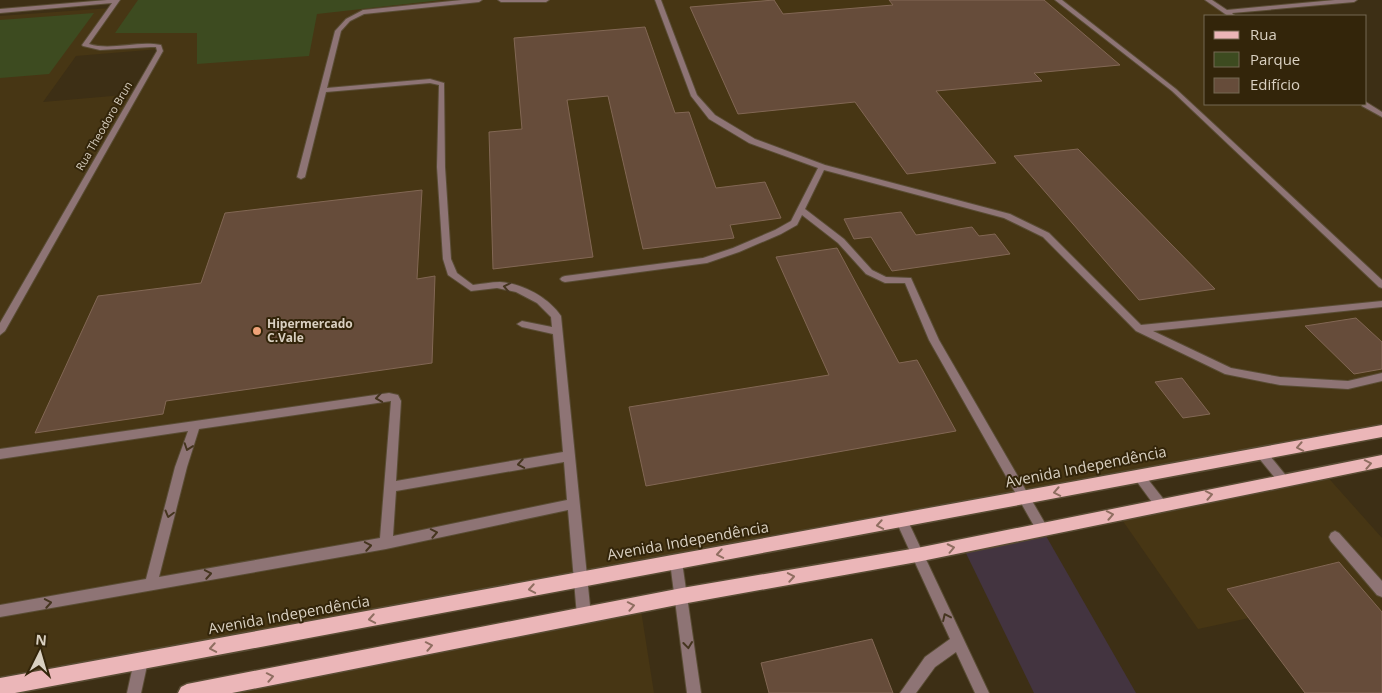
<svg xmlns="http://www.w3.org/2000/svg" width="1382" height="693" font-family="'Open Sans',sans-serif">
<rect width="100%" height="100%" fill="#3d2f15"/>
<path fill="#433440" d="M1042,529l94,164h-102l-72,-148z"/>
<g fill="#473614" fill-rule="evenodd">
<path d="M117,0h1091l25,16h-27v88h159l17,11v317l-1382,255v-671l111,-8zM160,49l-25,45 -92,8 33,-46z"/>
<path d="M1324,473l58,65v155h-77l-56,-75 -51,11 -80,-115z"/>
<path d="M640,604l14,89h-467z"/>
</g>
<g fill="#3d4b20">
<path d="M138,0h304l-125,14 -8,42 -112,8v-31h-82z"/>
<path d="M94,13l-45,61 -49,4v-58z"/>
</g>
<g fill="#664c3a" stroke="#826754">
<path d="M774,0l9,14 110,-9 -4,-5h155l76,65 -86,8 8,8 -106,10 60,72 -89,11 -52,-72 -117,12 -48,-107z"/>
<path d="M645,27l30,86 14,-1 27,76 49,-6 16,36 -51,7 4,13 -91,11 -35,-153 -41,4 26,157 -100,12 -4,-137 33,-3 -8,-91z"/>
<path d="M1078,149l137,140 -76,11 -125,-144z"/>
<path d="M422,190l-5,89 18,-3 -3,87 -266,38 -3,13 -128,19 63,-137 103,-13 24,-70z"/>
<path d="M901,212l15,23 56,-8 7,9 16,-2 15,20 -118,17 -21,-34 -17,2 -10,-20z"/>
<path d="M837,248l62,115 18,-3 39,71 -310,55 -17,-79 200,-32 -53,-118z"/>
<path d="M1356,318l26,24v27l-28,5 -49,-48z"/>
<path d="M1182,378l28,36 -27,4 -28,-36z"/>
<path d="M1339,562l43,50v81h-77l-78,-104z"/>
<path d="M872,639l21,54h-124l-8,-30z"/>
</g>
<g fill="none" stroke-linecap="round" stroke-linejoin="round">
<g stroke="#594c34" stroke-width="2">
<g id="service">
<path d="M462,0h20l-3,2 -115,12 -14,7 -9,10 -14,57 103,-9 14,4 1,84 6,92 6,14 16,12c9,-1 18,-3 27,-3 23,2 48,15 61,34l30,300 -2,5 -5,1 -5,-1 -2,-5 -9,-106 -182,39 -386,68v-12l146,-26 29,-112 13,-36 -188,28v-10l389,-56 9,2 3,6 -5,80 167,-29 -10,-118 -31,-7 -5,-3 5,-3 30,6 -1,-10 -14,-14 -21,-11 -19,-4 -26,3 -23,-16 -5,-16 -6,-92 2,-82 -9,-2 -104,9 -21,85 -4,2 -4,-2 38,-146 11,-12 17,-9zM391,401l-11,137 -221,39 28,-110 12,-38zM564,462l3,38 -174,36 3,-45z"/>
<path d="M498,0h51l-3,2h-45z"/>
<path d="M655,0h6l36,95 18,20 40,24 70,26 185,49 39,19 92,92 241,-24v6l-229,24 78,37 49,9 68,4 34,-8v8l-34,8 -68,-4 -55,-11 -89,-43 -93,-94 -39,-19 -180,-48 -19,39 39,30 28,31 14,7 25,1 28,62 107,185 2,4 -2,4 -4,1 -4,-1 -109,-193 -24,-57h-20l-19,-9 -28,-31 -36,-28 -5,10 -16,9 -42,18 -32,11 -142,19 -3,-1 -2,-2 2,-2 3,-1 138,-18 30,-10 42,-18 16,-9 27,-53 -69,-25 -40,-24 -18,-23z"/>
<path d="M1055,0h7l114,89 206,191v8l-3,-1 -207,-196z"/>
<path d="M1262,449l4,2 22,27 2,3 -2,3 -4,2 -4,-2 -22,-27 -2,-3 2,-3z"/>
<path d="M1139,471l4,2 22,28 2,4 -2,4 -4,1 -4,-1 -22,-30 -2,-3 2,-3z"/>
<path d="M902,516l4,1 83,176h-14l-19,-41 -21,15 -19,26h-16l25,-36 25,-18 -54,-118 2,-4z"/>
<path d="M1335,531l4,2 43,48v16l-5,-2 -46,-54 -2,-4 2,-4z"/>
<path d="M676,556l4,2 2,4 19,131h-14l-17,-131 2,-4z"/>
<path d="M141,654l5,2 2,5 -7,32h-14l7,-32 2,-5z"/>
</g>
</g>
<g stroke="#594c34" stroke-width="2">
<g id="minor">
<path d="M107,0h13l-31,44c23,7 48,-4 72,1l2,6 -158,280 -5,4v-12l157,-272 -1,-4h-5l-51,3 -17,-4 -1,-1 30,-42 -112,10v-4z"/>
<path d="M1205,0h7l15,10 108,-10h22l-3,2 -122,11 3,3h-7z"/>
<path d="M1366,102l16,10v5l-20,-11v-2h4z"/>
</g>
</g>
<g stroke="#594c34" stroke-width="3">
<g id="primary">
<path d="M1382,425v12l-1367,256h-15v-15z"/>
<path d="M1382,455v12l-465,95 -235,42 -450,89h-54l3,-6 6,-3 495,-96 235,-40z"/>
</g>
</g>
<use href="#service" fill="#8e7475" fill-rule="evenodd"/>
<use href="#minor" fill="#8e7475" fill-rule="evenodd"/>
<use href="#primary" fill="#ebb6b8" fill-rule="evenodd"/>
</g>
<defs><path id="oneway-chevron" d="M-2-3.5L2.5 0L-2 3.5" fill="none" stroke-width="1.6" stroke-linecap="round" stroke-linejoin="round" transform="scale(1.25)"/></defs>
<g stroke="#45351f">
<use href="#oneway-chevron" transform="translate(507 287) rotate(-169)"/>
<use href="#oneway-chevron" transform="translate(379 398) rotate(171)"/>
<use href="#oneway-chevron" transform="translate(188 447) rotate(109)"/>
<use href="#oneway-chevron" transform="translate(521 464) rotate(170)"/>
<use href="#oneway-chevron" transform="translate(169 514) rotate(105)"/>
<use href="#oneway-chevron" transform="translate(434 533) rotate(-11)"/>
<use href="#oneway-chevron" transform="translate(368 546) rotate(-10)"/>
<use href="#oneway-chevron" transform="translate(208 574) rotate(-10)"/>
<use href="#oneway-chevron" transform="translate(48 603) rotate(-10)"/>
<use href="#oneway-chevron" transform="translate(946 617) rotate(-115)"/>
<use href="#oneway-chevron" transform="translate(688 645) rotate(83)"/>
</g>
<g stroke="#8f6e61">
<use href="#oneway-chevron" transform="translate(1300 447) rotate(169)"/>
<use href="#oneway-chevron" transform="translate(1368 464) rotate(-11)"/>
<use href="#oneway-chevron" transform="translate(1057 492) rotate(169)"/>
<use href="#oneway-chevron" transform="translate(1209 495) rotate(-11)"/>
<use href="#oneway-chevron" transform="translate(1110 515) rotate(-11)"/>
<use href="#oneway-chevron" transform="translate(880 525) rotate(170)"/>
<use href="#oneway-chevron" transform="translate(951 548) rotate(-12)"/>
<use href="#oneway-chevron" transform="translate(720 554) rotate(170)"/>
<use href="#oneway-chevron" transform="translate(791 577) rotate(-10)"/>
<use href="#oneway-chevron" transform="translate(532 589) rotate(170)"/>
<use href="#oneway-chevron" transform="translate(631 606) rotate(-11)"/>
<use href="#oneway-chevron" transform="translate(372 619) rotate(170)"/>
<use href="#oneway-chevron" transform="translate(429 646) rotate(-11)"/>
<use href="#oneway-chevron" transform="translate(213 648) rotate(170)"/>
<use href="#oneway-chevron" transform="translate(270 677) rotate(-11)"/>
</g>
<circle fill="#efa378" stroke="#33250a" stroke-width="2" cx="257" cy="331" r="5"/>
<g text-anchor="middle" stroke-width="4" stroke-linejoin="round" paint-order="stroke">
<g font-size="11" fill="#d9d0c1" stroke="#33250a">
<text transform="translate(104 126) rotate(-60)" y="4">Rua Theodoro Brun</text>
</g>
<g font-size="12" font-weight="bold" fill="#d9d0c1" stroke="#33250a" text-anchor="start">
<text x="267" y="328">Hipermercado<tspan x="267" dy="14">C.Vale</tspan></text>
</g>
<g font-size="15" fill="#d9d0c1" stroke="#33250a">
<text transform="translate(1086 467) rotate(-11)" y="5">Avenida Independência</text>
<text transform="translate(688 541) rotate(-10)" y="5">Avenida Independência</text>
<text transform="translate(289 615) rotate(-10)" y="5">Avenida Independência</text>
</g>
</g>
<rect x="1204" y="15" width="162" height="90" fill="#33250a" stroke="#756953"/>
<rect x="1214" y="31" width="25" height="8" fill="#ebb6b8" stroke="#756953"/>
<text x="1250" y="40" font-size="15" fill="#d9d0c1">Rua</text>
<rect x="1214" y="52" width="25" height="15" fill="#3d4b20" stroke="#756953"/>
<text x="1250" y="65" font-size="15" fill="#d9d0c1">Parque</text>
<rect x="1214" y="78" width="25" height="15" fill="#664c3a" stroke="#756953"/>
<text x="1250" y="90" font-size="15" fill="#d9d0c1">Edifício</text>
<g transform="translate(40 653) rotate(5)" stroke="#33250a" stroke-width="4" paint-order="stroke">
<path d="M0-4L9 19L0 12L-9 19Z" fill="#d9d0c1"/>
<text y="-8" font-size="14" font-weight="bold" text-anchor="middle" fill="#d9d0c1">N</text>
</g>
</svg>
